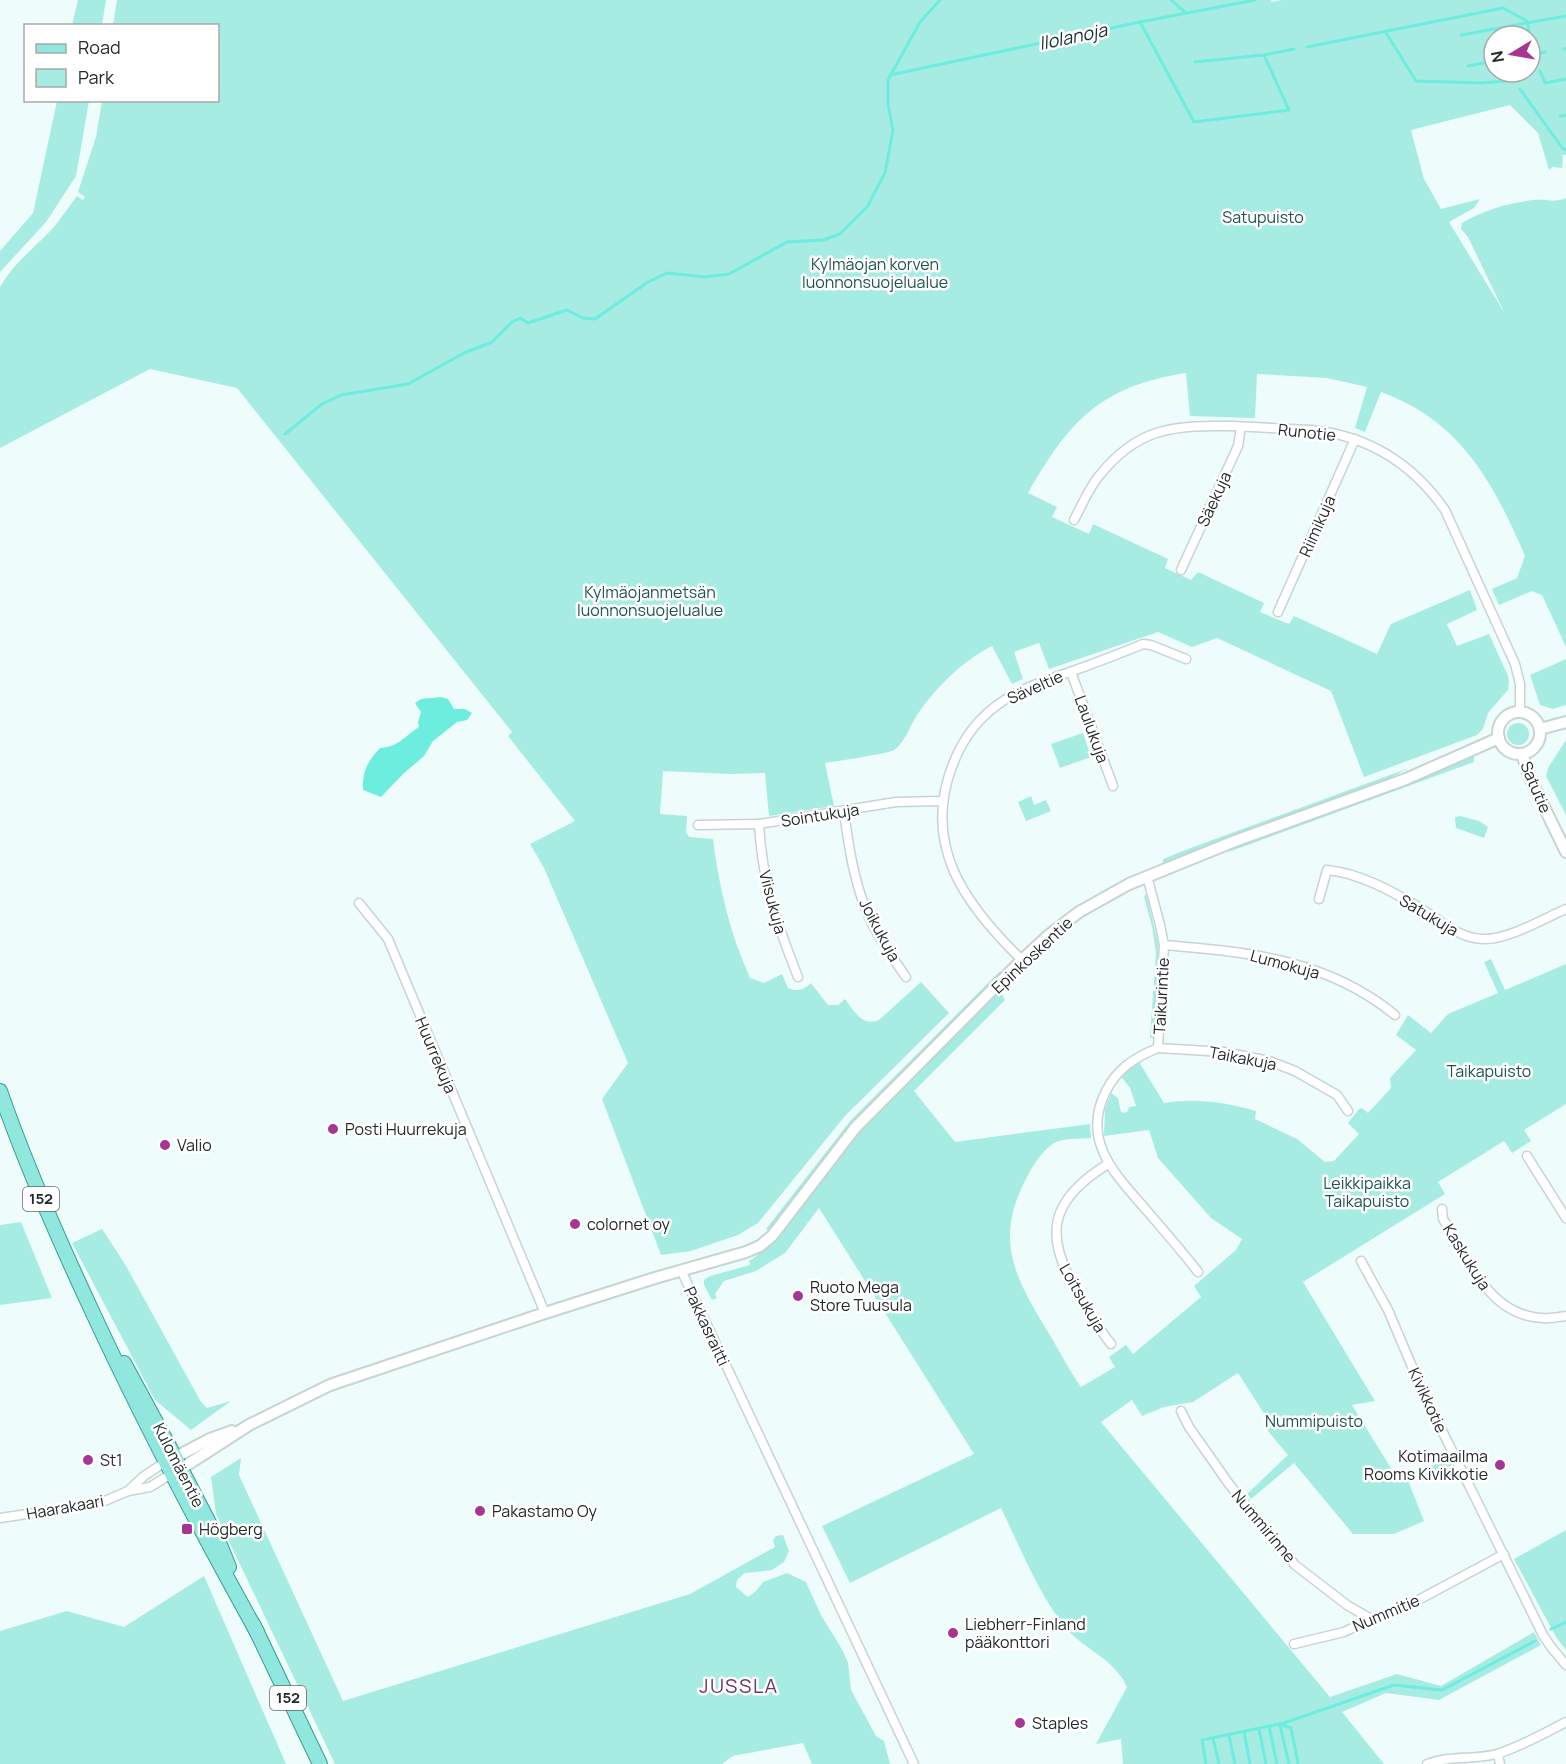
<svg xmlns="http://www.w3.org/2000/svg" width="1566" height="1764" font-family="Manrope,sans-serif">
<rect width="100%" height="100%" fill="#eefdfb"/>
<g fill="#a6ece2" fill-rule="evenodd">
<path d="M78,0h28l-4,25h-30z"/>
<path d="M117,0h1154l1,2 9,-2h285v155h-5l2,1 -1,12 -9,-1 -4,3 -11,-37 -28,-28 -99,25 13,49 17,30 39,-10 -6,9 -25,14 55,90 -36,-75 -7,-8 1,-6c22,-13 46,-20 71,-23 12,-1 22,3 33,-2v449l-24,-52 -10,-4 -33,14 -7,-16 25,-11 8,-22c-32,-74 -64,-135 -144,-164l-16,40 -10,-4 12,-41 -40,-9 -70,-4 -2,44 -65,-2 -4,-43c-85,13 -117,48 -158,120l29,14 -5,10 37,17 4,-10 75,35 -3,9 26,12 7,-8 66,31 -4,9 29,12 5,-8 83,38 14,-30 79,-34 7,20 -30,14 10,22 32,-12 19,42 1,6 -1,8 -20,23 -5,16 -6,6 -113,42 -33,-86 -114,-53 -25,9 -34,-15 -109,37 -10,-26 -25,9 9,27 -11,5 -20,-38c-31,16 -55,40 -75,69 -7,11 -12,27 -23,35 -7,4 -57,11 -69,13l9,43 -65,10 -4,-43 -35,1 -67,-3 -3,43 27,2 -1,16 3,5 24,2c6,49 17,94 37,139l14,5 18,-9 6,14c9,4 16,2 23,-5l17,22h10l7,-6c9,12 17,28 34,21l42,-38 28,31 -104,103 -87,107 -20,12 -47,16 -30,4 -59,-156 26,-36 -84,-195 -14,-24 45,-23 -67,-85 4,-4 -275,-344 -87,-19 -150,79v-161c16,-27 35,-39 54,-60 8,-10 15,-21 23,-31l6,4 2,-3 -7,-5 18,-55 6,-36 116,-1v-74l-105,-1zM1494,36h36v36h-36z"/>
<path d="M57,101h32l-13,75 -30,46 -46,50v-21l33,-38z"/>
<path d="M1566,659v46l-13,4 -13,-4 -10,-30z"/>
<circle cx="1518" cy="734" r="11"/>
<path d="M1083,733l8,24 -31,11 -9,-24z"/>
<path d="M1566,740v75l-20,-39 2,-8z"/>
<path d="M1474,756v6l-248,91 14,-8z"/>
<path d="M1409,768l-19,10 -227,85v-4l25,-10z"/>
<path d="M1031,796l3,9 12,-5 5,11 -25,10 -8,-19z"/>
<path d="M1460,816l19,5 9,6 -4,11 -28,-10 -1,-11z"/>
<path d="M1146,893l12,50v32l-4,64 -4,-2 6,-84 -4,-27 -8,-29z"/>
<path d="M1491,959l14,31 61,-26v140l-42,26 7,11 -19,12 -8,-12 -66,41 7,12 -142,88 72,119 -23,4 45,73 53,-19 2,6 -43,18 15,38 -30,13h-41l-59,-71 -43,36 -4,-5 41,-39 -20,-24 -3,-16 -27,-42 -45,29 -29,5 -22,9 -10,-16 -31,22 229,275 67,-23 44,12 93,-54 7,13 -102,55 -53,-7 -44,19 42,52h-261l-2,-25 -25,5 31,-57c-13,-29 -43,-37 -62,-60 -26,-32 -46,-82 -64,-119l-151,75 -28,-57 152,-72 -155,-246 -34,45 -29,18 -32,10 -9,13 2,4 -5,2 -8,-15v-5l6,-4 40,-11 -1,-4 22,-15 93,-120 136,-136 5,10 -91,91 41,51 135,-18 1,14c-11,1 -28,0 -37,5 -13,8 -24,27 -30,40 -30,60 -7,97 24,149 11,18 21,38 33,55l34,-20 -6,-10 17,-12 7,9 68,-57 -7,-11 42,-36 6,-11 -31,-21 -53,-60 -9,-28 -45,6 1,-27 6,-16 7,5 3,14 3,1 4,-2 1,-4 7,-1 -6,-18 -9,-12 10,-10 8,-4 25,41c32,-5 61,-1 92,8l-1,8 42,20 28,23 9,-1 25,-27 -11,-11 11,-14 3,-1 6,5 23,-25 -1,-10 26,-28 -20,-15 12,-20 23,18 17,-19 50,-21 -14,-31z"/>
<path d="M999,972l4,2 -148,146 -86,111 -3,-2 85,-109z"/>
<path d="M21,1222l31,76 -52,7v-80z"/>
<path d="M102,1229l23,35 76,138 6,6 24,-7 -40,29 -36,-30 -83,-157z"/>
<path d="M241,1458l-2,17 104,226 347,-107 85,-47 -2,-7 3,-4 7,-1 6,16 -5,11 -12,8 -27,3 -8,7 -1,7 12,10 8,-6 7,-9 24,-9 19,9 15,33 22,36 5,12 3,27 25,46 8,5 6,23h-78l-9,-21 -70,13 -11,8h-387l-119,-250 -5,-37z"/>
<path d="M1566,1530v120l-10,-13 -42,-78z"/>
<path d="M204,1576l82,188h-286v-133l67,-20 57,16z"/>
</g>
<path fill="#6dedde" d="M441,697l7,2 6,10h11l7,4 -5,7 -10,2 -24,19 -9,15 -21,18 -22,23 -18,-7c-1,-19 5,-29 17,-42 18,-1 24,-11 39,-21l-1,-5 3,-10 -6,-9 6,-4z"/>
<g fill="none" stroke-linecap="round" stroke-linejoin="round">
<g stroke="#6dedde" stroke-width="3">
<path d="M1171,0l15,13"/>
<path d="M1140,22l54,100 95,-12 -25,-55"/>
<path d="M1385,31l31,50 66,2 24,-2"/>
<path d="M1461,35l105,-19"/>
<path d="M1530,37l5,22"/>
<path d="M1307,47l196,-39 24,13 3,15"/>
<path d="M1564,49l2,-1"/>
<path d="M1530,55l15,-3"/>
<path d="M1195,62l69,-7 30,-6"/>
<path d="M1468,66l26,-5"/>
<path d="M1540,71l5,12 21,-4"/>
<path d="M890,75l250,-53 115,-22"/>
<path d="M1520,89l43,60h3"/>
<path d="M1560,116l6,-1"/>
<path d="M285,434l37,-30 19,-9 67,-11 56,-31 28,-11 20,-20 8,-4 8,5 39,-13 16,8 12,1 53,-37 19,-9 38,4 24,-3 58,-32 36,-2 17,-6 27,-27 18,-34 8,-43 -5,-26v-24l32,-58 20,-22"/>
<path d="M1551,1629l15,-7"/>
<path d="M1280,1725l9,39"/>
<path d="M1282,1725l9,3 7,35"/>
<path d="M1269,1726l8,38"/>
<path d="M1259,1729l7,35"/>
<path d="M1244,1732l6,32"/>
<path d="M1229,1735l6,29"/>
<path d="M1213,1738l6,26"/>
<path d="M1206,1764l-4,-24 82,-17 110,-38 48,5 93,-49"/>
</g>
<g stroke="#c6d4d2" stroke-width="11">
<g id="minor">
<path d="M1074,520c8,-15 15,-32 25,-44 38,-48 74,-51 131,-50 27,1 55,3 82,4 56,6 101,34 133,80l70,154 5,20v28"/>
<path d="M1181,570l57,-124 3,-19"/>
<path d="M1278,612l77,-173"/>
<path d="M1071,672l42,114"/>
<path d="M844,812c5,36 10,71 25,105 9,21 24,41 37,60"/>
<path d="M759,824c3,58 18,100 39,153"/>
<path d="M698,825l61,-1 137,-22 46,-1"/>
<path d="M1147,876l13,49 4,20 -6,103c-23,9 -41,21 -52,43 -26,51 11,85 42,121 17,20 34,39 50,60"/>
<path d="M1319,899l8,-29c32,3 65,21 93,38 19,11 40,32 65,31 24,0 58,-20 81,-30"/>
<path d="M359,903l29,36 157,374"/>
<path d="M1164,945c84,7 163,14 231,70"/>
<path d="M1022,960c-57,-55 -101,-115 -69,-196 10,-26 27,-48 50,-63 21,-14 44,-21 67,-29 25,-9 49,-18 73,-28l8,1 35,14"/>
<path d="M1158,1048l66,4 45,9 26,10 42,24 11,16"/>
<path d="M1527,1156l39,62"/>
<path d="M1108,1164c-62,38 -64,74 -28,133 10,16 19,32 31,47"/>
<path d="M1442,1209l1,10c30,49 53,112 123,97"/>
<path d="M1361,1261l27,49 34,80 121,245 8,12 15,18"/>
<path d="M681,1270l233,494"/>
<path d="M1181,1411l8,16 40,57 66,81 52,40 24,14"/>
<path d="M128,1491l16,-15 21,-14"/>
<path d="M0,1518l100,-15 28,-12 22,-4 21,-13"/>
<path d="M1294,1644l50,-12 27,-13 25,-7 108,-58"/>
<path d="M1498,1754l2,10"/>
<path d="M1427,1764c23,-9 47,-4 70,-10 23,-7 48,-21 69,-32"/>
</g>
</g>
<g stroke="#c6d4d2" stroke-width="14">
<g id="tertiary">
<circle cx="1519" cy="733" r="21"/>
<path d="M1540,729l26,-7"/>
<path d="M1522,754l8,24 36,74"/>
<path d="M170,1460l40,-21 22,-8"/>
<path d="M176,1472l73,-47 81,-40 215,-72 110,-35 91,-26 14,-6 12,-10 83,-108 167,-168 27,-25 30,-23 50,-28 106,-43 171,-62 93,-41"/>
</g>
</g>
<g stroke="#399a90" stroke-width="16">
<g id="primary">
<path d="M0,1091c26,75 58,147 91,218 51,110 107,217 166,323"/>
<path d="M124,1363l51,94 43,83 11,27"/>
<path d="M253,1624l67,140"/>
</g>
</g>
<use href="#minor" stroke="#fff" stroke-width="8"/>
<use href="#tertiary" stroke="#fff" stroke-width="10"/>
<use href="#primary" stroke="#8fe7de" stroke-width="14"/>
</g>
<g fill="#a53693" stroke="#fff" stroke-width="2">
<circle cx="333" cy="1129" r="6"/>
<circle cx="165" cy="1145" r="6"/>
<circle cx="575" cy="1224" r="6"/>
<circle cx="798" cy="1296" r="6"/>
<circle cx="88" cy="1460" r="6"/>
<circle cx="1500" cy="1465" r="6"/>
<circle cx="480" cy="1511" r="6"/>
<rect x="181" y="1523" width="12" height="12" rx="3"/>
<circle cx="953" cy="1633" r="6"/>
<circle cx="1020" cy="1723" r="6"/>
</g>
<g text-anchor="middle" stroke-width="5" stroke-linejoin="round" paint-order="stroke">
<g fill="#fff" stroke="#666a69" stroke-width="1.5">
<rect x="23" y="1187" width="36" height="24" rx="4.5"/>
<rect x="270" y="1686" width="36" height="24" rx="4.5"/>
</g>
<g font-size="15" font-weight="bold" fill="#242a29">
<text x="41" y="1204">152</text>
<text x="288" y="1703">152</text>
</g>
<g font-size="16" fill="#1d544e" stroke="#fff">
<text x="1263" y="223">Satupuisto</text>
<text x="875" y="270">Kylmäojan korven<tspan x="875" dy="18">luonnonsuojelualue</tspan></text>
<text x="650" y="598">Kylmäojanmetsän<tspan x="650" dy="18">luonnonsuojelualue</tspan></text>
<text x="1489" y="1077">Taikapuisto</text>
<text x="1367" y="1189">Leikkipaikka<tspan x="1367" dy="18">Taikapuisto</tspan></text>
<text x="1314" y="1427">Nummipuisto</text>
</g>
<g font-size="16" fill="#242a29" stroke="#fff">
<text transform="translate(1307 432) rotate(6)" y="6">Runotie</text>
<text transform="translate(1214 499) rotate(-65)" y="6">Säekuja</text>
<text transform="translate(1317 526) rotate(-66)" y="6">Riimikuja</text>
<text transform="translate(1035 687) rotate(-24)" y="6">Säveltie</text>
<text transform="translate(1092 729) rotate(70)" y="6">Laulukuja</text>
<text transform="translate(1536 787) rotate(67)" y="6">Satutie</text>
<text transform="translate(820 815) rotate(-9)" y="6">Sointukuja</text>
<text transform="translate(773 902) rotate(75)" y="6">Viisukuja</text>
<text transform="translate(1429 915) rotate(31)" y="6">Satukuja</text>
<text transform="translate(880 930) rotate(62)" y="6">Joikukuja</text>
<text transform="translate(1032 955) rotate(-43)" y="6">Epinkoskentie</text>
<text transform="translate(1285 964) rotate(15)" y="6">Lumokuja</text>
<text transform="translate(1161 996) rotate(-87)" y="6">Taikurintie</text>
<text transform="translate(436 1055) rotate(67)" y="6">Huurrekuja</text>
<text transform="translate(1243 1058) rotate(11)" y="6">Taikakuja</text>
<text transform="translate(1467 1257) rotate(58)" y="6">Kaskukuja</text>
<text transform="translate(1083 1298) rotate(60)" y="6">Loitsukuja</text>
<text transform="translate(707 1326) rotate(65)" y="6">Pakkasraitti</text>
<text transform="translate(1428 1400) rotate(65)" y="6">Kivikkotie</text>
<text transform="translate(179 1465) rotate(63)" y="6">Kulomäentie</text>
<text transform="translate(65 1507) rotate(-10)" y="6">Haarakaari</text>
<text transform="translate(1264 1526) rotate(50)" y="6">Nummirinne</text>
<text transform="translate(1386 1613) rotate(-23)" y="6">Nummitie</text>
</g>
<g font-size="16" fill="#242a29" stroke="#fff" text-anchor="start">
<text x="345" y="1135">Posti Huurrekuja</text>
<text x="177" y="1151">Valio</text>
<text x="587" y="1230">colornet oy</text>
<text x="810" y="1293">Ruoto Mega<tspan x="810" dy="18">Store Tuusula</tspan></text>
<text x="1488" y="1462" text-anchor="end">Kotimaailma<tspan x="1488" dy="18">Rooms Kivikkotie</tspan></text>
<text x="100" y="1466">St1</text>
<text x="492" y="1517">Pakastamo Oy</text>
<text x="199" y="1535">Högberg</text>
<text x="965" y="1630">Liebherr-Finland<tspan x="965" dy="18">pääkonttori</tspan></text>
<text x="1032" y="1729">Staples</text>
</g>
<g font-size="18" font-style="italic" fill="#192f2c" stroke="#fff">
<text transform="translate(1073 37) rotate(-12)" y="6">Ilolanoja</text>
</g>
<g font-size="20" letter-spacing="1.5" fill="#6e3663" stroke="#fff">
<text x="739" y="1693">JUSSLA</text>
</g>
</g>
<rect x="24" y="24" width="195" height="78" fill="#ffffff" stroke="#a7aaa9" stroke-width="1.5"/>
<rect x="36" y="44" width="30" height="9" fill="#8fe7de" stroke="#a7aaa9" stroke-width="1.5"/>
<text x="78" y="54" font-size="18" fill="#242a29">Road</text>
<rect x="36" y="69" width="30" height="18" fill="#a6ece2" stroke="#a7aaa9" stroke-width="1.5"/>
<text x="78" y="84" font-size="18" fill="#242a29">Park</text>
<g transform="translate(1512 54) rotate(259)"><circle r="28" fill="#ffffff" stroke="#a7aaa9" stroke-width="1.5"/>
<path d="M0-4.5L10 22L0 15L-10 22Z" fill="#a53693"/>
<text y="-9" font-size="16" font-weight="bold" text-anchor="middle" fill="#242a29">N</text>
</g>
</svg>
